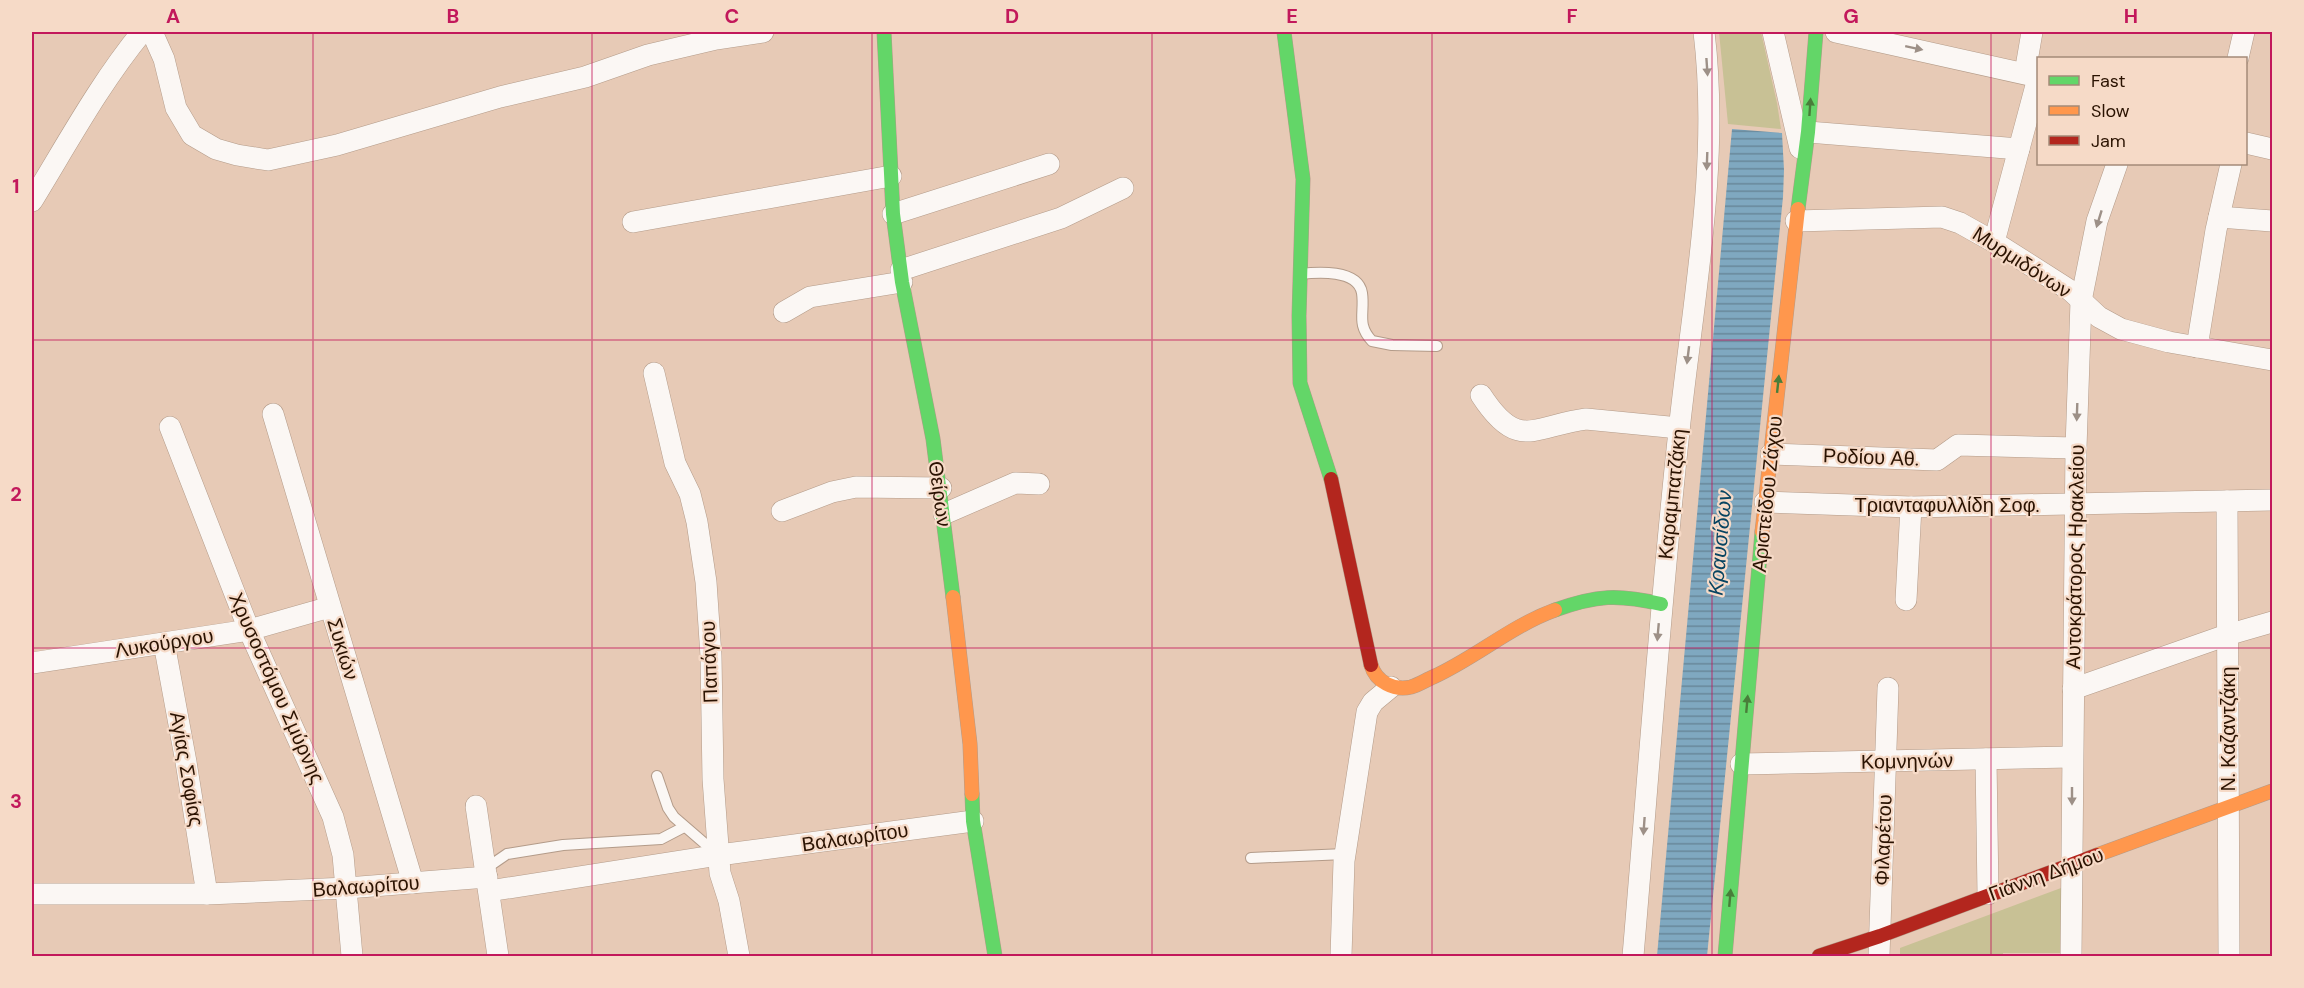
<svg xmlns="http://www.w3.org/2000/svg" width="2304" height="988" font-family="'DM Sans',sans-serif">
<defs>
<pattern id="water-rules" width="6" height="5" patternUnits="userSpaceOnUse" patternTransform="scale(1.5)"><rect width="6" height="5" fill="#7fa8c0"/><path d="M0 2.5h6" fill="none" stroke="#68879a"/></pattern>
</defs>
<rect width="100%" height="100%" fill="#e7cab6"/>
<g fill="#c8c195">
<path d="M1719,32h42l16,71 4,26 -53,-5z"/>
<path d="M2061,888v65h-58v3h-103v-8z"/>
</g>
<path fill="url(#water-rules)" d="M1732,129l50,4 2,37 -1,27 -76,759h-50z"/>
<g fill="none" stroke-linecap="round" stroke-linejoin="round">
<g stroke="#b39b89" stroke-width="12">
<g id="lane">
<path d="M1300,274c17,-2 58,-5 62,19 3,20 -6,31 10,48l20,4 45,1"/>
<path d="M657,776l11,32 6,9 44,38"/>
<path d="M1251,858l94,-4"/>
<path d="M488,874l3,-9 16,-11 56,-9 98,-6 23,-12"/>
</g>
</g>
<g stroke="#b39b89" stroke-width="22">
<g id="street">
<path d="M152,32l12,27 12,49 16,27 24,14 21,6 31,5 69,-15 163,-48 85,-20 63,-22 68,-16 47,-7"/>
<path d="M1773,32l27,116"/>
<path d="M1836,32l202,45"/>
<path d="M2238,58l6,-26"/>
<path d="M2025,73l7,-41"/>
<path d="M1808,132l211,17"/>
<path d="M2246,143l26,6"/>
<path d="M32,201c35,-57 68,-118 110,-169"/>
<path d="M893,214l156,-50"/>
<path d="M2219,217l53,4"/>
<path d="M1796,221l146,-4 18,6 34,19 77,49 28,26 22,12 48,13 103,18"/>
<path d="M633,222l258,-46"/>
<path d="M1994,242l44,-164"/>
<path d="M901,270l160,-52 62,-30"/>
<path d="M784,312l26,-15 92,-15"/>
<path d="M2197,347l19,-117 15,-66"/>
<path d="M654,373l21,90 15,31 7,28 9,60 5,74 2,123 7,94 9,28 10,55"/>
<path d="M1481,395c37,57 52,31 105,24l93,9"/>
<path d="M273,414l140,469"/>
<path d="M170,427l79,203 84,187 10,38 9,101"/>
<path d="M1771,454l166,6 21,-15 118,3"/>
<path d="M2227,501l2,455"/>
<path d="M1765,502l146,5 361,-7"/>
<path d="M782,511l50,-19 24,-5 85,1"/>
<path d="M944,514l71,-31 24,1"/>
<path d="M1906,600l5,-93"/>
<path d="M164,643l22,119 21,132"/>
<path d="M32,663l217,-33 81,-23"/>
<path d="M2073,689l154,-54 45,-13"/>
<path d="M1986,759l2,135"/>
<path d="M1741,764l331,-7"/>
<path d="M476,806l22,150"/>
<path d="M489,891l230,-36 254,-34"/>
<path d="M32,894h175l140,-6 140,-11"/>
<path d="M1341,956l3,-95 23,-149 6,-10 18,-15"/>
<path d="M1633,956c15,-175 27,-350 46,-525 14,-132 41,-267 25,-399"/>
<path d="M1879,956l9,-268"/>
<path d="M2071,956l5,-508 5,-147 16,-80 20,-57"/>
</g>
</g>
<g stroke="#b39b89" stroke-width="15">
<g id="fast">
<path d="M884,32l9,182 9,68 31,157 20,158"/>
<path d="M1284,32l19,147 -4,137 1,67 31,96"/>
<path d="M1798,209l10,-77 8,-100"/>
<path d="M1555,610c42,-15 63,-16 106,-6"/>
<path d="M972,794l1,27 22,135"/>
<path d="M1725,956l37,-424"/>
</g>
</g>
<g stroke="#b39b89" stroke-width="15">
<g id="slow">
<path d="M1762,532l36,-323"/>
<path d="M953,597l17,147 2,50"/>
<path d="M1371,665c5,17 23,26 40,22 7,-2 15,-7 22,-10 42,-19 78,-51 122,-67"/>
<path d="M2097,855l175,-64"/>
</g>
</g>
<g stroke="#b39b89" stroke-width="15">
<g id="jam">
<path d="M1331,479l40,186"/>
<path d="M1819,956l61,-20 217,-81"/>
</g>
</g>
<use href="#lane" stroke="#fbf7f4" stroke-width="10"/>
<use href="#street" stroke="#fbf7f4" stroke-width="21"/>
<use href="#fast" stroke="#63d668" stroke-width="14"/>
<use href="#slow" stroke="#ff974d" stroke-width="14"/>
<use href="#jam" stroke="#b3261e" stroke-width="14"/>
</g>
<defs><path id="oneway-solid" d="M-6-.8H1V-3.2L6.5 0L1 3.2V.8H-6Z" transform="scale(1.5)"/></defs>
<g fill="#9d9087">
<use href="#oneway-solid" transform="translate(1914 48) rotate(12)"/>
<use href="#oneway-solid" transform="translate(1707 67) rotate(86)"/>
<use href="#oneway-solid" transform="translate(1707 161) rotate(92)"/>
<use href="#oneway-solid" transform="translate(2099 219) rotate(107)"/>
<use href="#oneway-solid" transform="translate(1688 355) rotate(97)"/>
<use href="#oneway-solid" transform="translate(2077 412) rotate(92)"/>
<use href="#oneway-solid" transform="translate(1658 632) rotate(95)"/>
<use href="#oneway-solid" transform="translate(2072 796) rotate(90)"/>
<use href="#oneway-solid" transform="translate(1644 826) rotate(94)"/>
</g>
<g fill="#497e3a">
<use href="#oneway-solid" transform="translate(1810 107) rotate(-86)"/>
<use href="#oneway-solid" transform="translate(1778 384) rotate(-84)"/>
<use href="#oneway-solid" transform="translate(1747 704) rotate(-85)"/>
<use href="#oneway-solid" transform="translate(1730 898) rotate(-85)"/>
</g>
<path fill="none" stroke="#c2185b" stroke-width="1.5" stroke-opacity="0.55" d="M313,32v924M592,32v924M872,32v924M1152,32v924M1432,32v924M1712,32v924M1991,32v924M32,340h2240M32,648h2240"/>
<g text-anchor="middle" stroke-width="4.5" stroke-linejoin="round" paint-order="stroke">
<g font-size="20" fill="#2a1201" stroke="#f6dac7">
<text transform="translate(2022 262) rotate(33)" y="7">Μυρμιδόνων</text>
<text transform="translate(1871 457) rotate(2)" y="7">Ροδίου Αθ.</text>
<text transform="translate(940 494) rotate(82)" y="7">Θείρων</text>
<text transform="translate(1672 494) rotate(-84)" y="7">Καραμπατζάκη</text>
<text transform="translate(1767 494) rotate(-84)" y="7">Αριστείδου Ζάχου</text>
<text x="1947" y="512">Τριανταφυλλίδη Σοφ.</text>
<text transform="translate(2075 557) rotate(-89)" y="7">Αυτοκράτορος Ηρακλείου</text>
<text transform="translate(164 643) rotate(-9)" y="7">Λυκούργου</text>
<text transform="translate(343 649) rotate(73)" y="7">Συκιών</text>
<text transform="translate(709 662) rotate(-92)" y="7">Παπάγου</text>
<text transform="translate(277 688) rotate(66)" y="7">Χρυσοστόμου Σμύρνης</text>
<text transform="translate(2228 729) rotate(-90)" y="7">Ν. Καζαντζάκη</text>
<text transform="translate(1907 761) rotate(-1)" y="7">Κομνηνών</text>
<text transform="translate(187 769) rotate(80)" y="7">Αγίας Σοφίας</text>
<text transform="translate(855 837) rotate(-8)" y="7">Βαλαωρίτου</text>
<text transform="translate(1883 840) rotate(-88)" y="7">Φιλαρέτου</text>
<text transform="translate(2046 874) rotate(-20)" y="7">Γιάννη Δήμου</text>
<text transform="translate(366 886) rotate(-4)" y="7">Βαλαωρίτου</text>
</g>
<g font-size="21" font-style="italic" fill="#074461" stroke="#f6dac7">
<text transform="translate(1720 543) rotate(-85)" y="7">Κραυσίδων</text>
</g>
</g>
<rect width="2304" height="988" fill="none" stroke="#f6dac7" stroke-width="66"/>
<rect x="2037" y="57" width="210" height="108" fill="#f6dac7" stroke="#a48a78" stroke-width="1.5"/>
<rect x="2049" y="76" width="30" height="9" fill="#63d668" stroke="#a48a78" stroke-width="1.5"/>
<text x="2091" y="87" font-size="18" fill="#2a1201">Fast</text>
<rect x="2049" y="106" width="30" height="9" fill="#ff974d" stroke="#a48a78" stroke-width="1.5"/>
<text x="2091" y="117" font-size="18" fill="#2a1201">Slow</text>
<rect x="2049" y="136" width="30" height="9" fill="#b3261e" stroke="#a48a78" stroke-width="1.5"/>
<text x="2091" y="147" font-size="18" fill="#2a1201">Jam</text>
<rect x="33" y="33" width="2238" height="922" fill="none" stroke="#c2185b" stroke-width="2"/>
<g font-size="20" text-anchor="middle" font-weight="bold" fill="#c2185b">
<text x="173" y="23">A</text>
<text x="453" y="23">B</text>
<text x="732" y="23">C</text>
<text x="1012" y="23">D</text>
<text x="1292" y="23">E</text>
<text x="1572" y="23">F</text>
<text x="1851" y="23">G</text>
<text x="2131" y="23">H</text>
<text x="16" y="193">1</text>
<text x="16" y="501">2</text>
<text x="16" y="808">3</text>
</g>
</svg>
